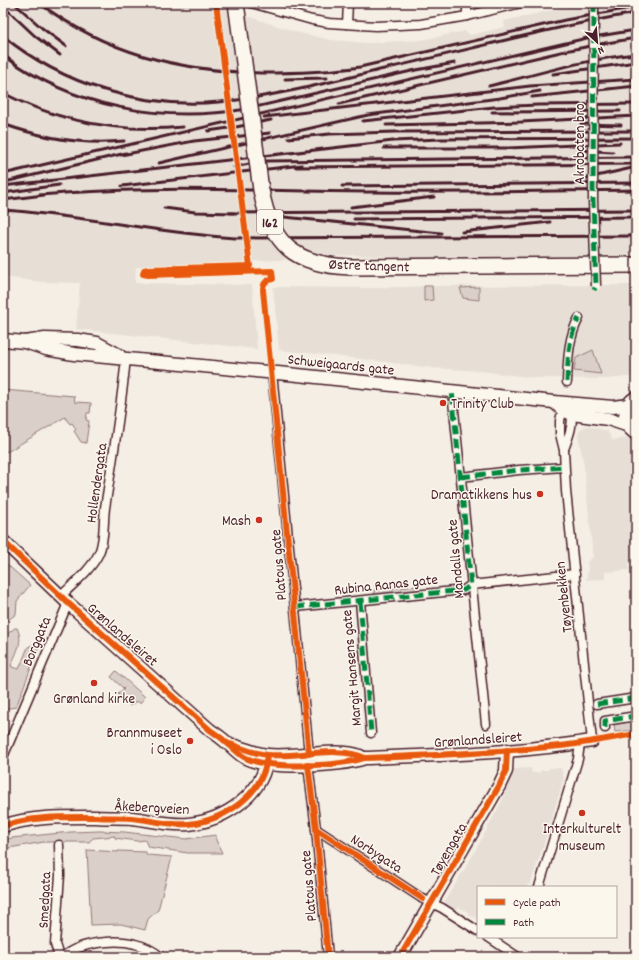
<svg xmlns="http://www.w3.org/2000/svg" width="639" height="960" font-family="Dekko,sans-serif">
<rect width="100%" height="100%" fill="#f4eee4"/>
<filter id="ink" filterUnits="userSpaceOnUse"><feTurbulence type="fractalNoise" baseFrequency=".025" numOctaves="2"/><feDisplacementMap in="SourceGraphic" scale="8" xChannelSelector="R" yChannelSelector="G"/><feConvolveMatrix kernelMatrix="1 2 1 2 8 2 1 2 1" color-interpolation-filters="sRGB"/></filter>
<g filter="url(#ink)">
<g fill="#e7dfd6">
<path d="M3,3h204l89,29 35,8 36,3 55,-3 43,-9 5,4 35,-8 -1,-6 80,-18h52v255l-227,1 -8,-2 -49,-2 -73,5 -143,7 -1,16 117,2 5,64 -181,-20 4,-46 -37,-1 -40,-5z"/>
<path d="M636,285v91l-29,3 -71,-1 -56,-7 -47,-3 -80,-10 -74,-8 -6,-63 97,1 62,-2z"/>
<path d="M587,426l21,5v2l3,3 1,4 24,-3v125l-8,2 1,6 -24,2v7l-19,1 2,-10 -1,-8 6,-5 -9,-92 -6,-30 3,-6z"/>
<path d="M531,768l1,5 9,-1v-2h7l2,-2h11l3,10 -13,43 -5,8 2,2 -18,54 -2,-1 -1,3h-49v34l-2,-3 -8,-4v-2l-9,-5 -3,3 -12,-8 25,-40 26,-48 7,-13 11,-31 3,-1z"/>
</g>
<g fill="#dbd0c9" stroke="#92787a">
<path d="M424,286h8l1,14 -9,1z"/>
<path d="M479,287v13l-16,-2 -3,-10z"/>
<path d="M593,350l8,24 -27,-3 2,-13z"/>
<path d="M3,390l71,6 1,6 16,1 -1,10h-3l-1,7 3,1 -3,22 -5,-1 -7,-11 2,-2 -4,-6 -2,1 -5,-7 -58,35 -4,-4z"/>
<path d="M3,561l27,24 -13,16 -1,13 -13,10z"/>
<path d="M418,586v6l-43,4 -1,-6z"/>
<path d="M15,628h2c7,14 -1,24 -6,38l1,1 7,2 9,-22 9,-4 3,1 -24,63 -13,2v-72z"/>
<path d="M116,671l29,26 -5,6 -4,-2 -6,5 -1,-1 1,-2 -2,-2 -1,2 -9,-9 4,-4h2l-1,-1 1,-2 -1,1 -12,-11z"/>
<path d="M636,717v13l-21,2 -2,-12z"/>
<path d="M100,831l24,1 62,7 30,-4v5l6,13h-34l-40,-6 -3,-7 -8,1 -22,-3v-2l-22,2 -4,4h-45l-41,7v-8l8,-3 60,-6z"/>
<path d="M87,850l31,2v-1l28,1 1,3 25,2 -14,53 -10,9 -3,11 -24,-6 -30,1z"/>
</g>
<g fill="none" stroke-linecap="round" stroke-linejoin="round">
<g stroke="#4a1f2b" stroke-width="11">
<g id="street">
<path d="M251,3l61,17 17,3 47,3 45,-2 46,-8 54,-13"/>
<path d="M467,3v13"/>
<path d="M347,24l1,-21"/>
<path d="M272,372l37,382"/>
<path d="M567,382c1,-22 1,-44 12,-64"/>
<path d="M452,391l34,333"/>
<path d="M567,407l-6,9 -1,5v13l4,16 2,41 26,250"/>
<path d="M564,449c5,-13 10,-26 7,-39"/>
<path d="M461,477l58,-7 45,-3"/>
<path d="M61,596c13,-13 30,-26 38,-43 6,-13 4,-30 6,-45 8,-50 16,-100 21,-150"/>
<path d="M360,601l11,132"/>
<path d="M295,607l169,-17 7,-5 104,-11"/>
<path d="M597,704l39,-6"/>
<path d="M605,728v-7l31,-5"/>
<path d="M3,757l65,-154"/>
<path d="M308,765l8,64 12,128"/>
<path d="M316,829l107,70 19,9 36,23"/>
<path d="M539,887l39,-128 2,-16"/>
<path d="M488,937l30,20"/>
<path d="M59,957l-4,-13 5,-69 -1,-30"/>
<path d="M63,957c15,-14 52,-19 72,-13 9,2 19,7 26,13"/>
</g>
</g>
<g stroke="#4a1f2b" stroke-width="15">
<g id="secondary">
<path d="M3,340l22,2 20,-3 33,1 19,3 22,12"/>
<path d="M25,342l21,7 28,5 214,20 266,28 59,5 16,-2"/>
<path d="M554,402l10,9 8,3 36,5 21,7"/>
<path d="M3,541l65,62 142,127c6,4 12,8 17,13 7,5 12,12 19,15 25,12 93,8 119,0 76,-3 152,-5 227,-17"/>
<path d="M235,746c11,3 21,8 33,9 26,3 70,-8 92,1"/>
<path d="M3,826c29,-10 62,-9 93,-9 12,1 24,0 36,1 19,2 38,8 57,6 36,-4 76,-30 78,-69"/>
<path d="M400,957l99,-171 7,-15 1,-21"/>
</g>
</g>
<g stroke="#4a1f2b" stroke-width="18">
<g id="highway">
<path d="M475,266l161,-1"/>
<path d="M636,399c-12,8 -13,24 0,33"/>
</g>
</g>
<use href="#street" stroke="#fbf7ec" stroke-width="8"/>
<use href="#secondary" stroke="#fbf7ec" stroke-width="12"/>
<use href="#highway" stroke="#fbf7ec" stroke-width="15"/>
<g stroke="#4a1f2b" stroke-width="3">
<path d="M14,3l28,25 24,18"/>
<path d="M39,3c67,50 139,68 222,70 33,0 66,-1 99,-6l205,-47 71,-13"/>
<path d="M3,6l32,30 25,19"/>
<path d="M3,36c60,49 139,73 216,66 56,-5 111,-20 165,-33 84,-19 167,-42 252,-56"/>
<path d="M601,44l35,-6"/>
<path d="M3,55c71,53 158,68 244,54l169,-39 39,-7"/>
<path d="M553,74l83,-12"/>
<path d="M285,79l42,-1"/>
<path d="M489,86c49,-12 97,-27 147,-32"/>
<path d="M3,93c56,29 117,40 180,34"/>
<path d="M532,97l104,-11"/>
<path d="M339,104l226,-53 41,-8"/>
<path d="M492,112l128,-1"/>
<path d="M264,117l266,-31 106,-7"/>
<path d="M363,121l131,-14 44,-2 98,-1"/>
<path d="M3,124c39,14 80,21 121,17"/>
<path d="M581,124l40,1"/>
<path d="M386,125l135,-3 115,-6"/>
<path d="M208,131l28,-4 35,-7"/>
<path d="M288,138l42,-4 65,-2 241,-1"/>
<path d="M384,148h124l112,-5"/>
<path d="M579,150l34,2"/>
<path d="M121,155l73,-14 76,-8"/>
<path d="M266,161l370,-4"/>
<path d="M159,163l209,-48 132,-17 40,-7"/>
<path d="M234,167l31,-6"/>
<path d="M296,167l340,-3"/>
<path d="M3,174l554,-129 30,-7 49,-8"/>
<path d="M579,180l53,-12"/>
<path d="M9,181l117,-28"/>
<path d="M3,186l390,-45 48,-2 195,-1"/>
<path d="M122,186l180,-21"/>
<path d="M342,186l294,-3"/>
<path d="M3,193l56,-8"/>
<path d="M39,195c111,-10 223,-4 334,-3 88,1 176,-1 263,-2"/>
<path d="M3,200l41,-5"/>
<path d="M351,207l83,-10"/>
<path d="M164,208l31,4 39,1"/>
<path d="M3,210c78,5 154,23 232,28l401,-2"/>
<path d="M230,213l406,-3"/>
<path d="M284,217l157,16"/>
<path d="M354,219l282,-2"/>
<path d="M462,232l88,-10"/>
</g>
<g stroke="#4a1f2b" stroke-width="11" stroke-linecap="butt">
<path id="street-bridge" d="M594,3l-1,197 3,86"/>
</g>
<g stroke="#4a1f2b" stroke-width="18" stroke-linecap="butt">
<path id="highway-bridge" d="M236,3l25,187c10,55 34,75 89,77l125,-1"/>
</g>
<use href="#street-bridge" stroke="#fbf7ec" stroke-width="8"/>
<use href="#highway-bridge" stroke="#fbf7ec" stroke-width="15"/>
<g stroke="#00873e" stroke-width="5" stroke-dasharray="10 5" stroke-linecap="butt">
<path d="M594,3l-1,197 3,86 -2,4"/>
<path d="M567,382c1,-22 1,-44 12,-64"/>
<path d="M461,477l58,-7 45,-3"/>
<path d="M360,601l11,132"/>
<path d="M295,607l169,-17 7,-5 -19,-194"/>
<path d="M597,704l39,-6"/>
<path d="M605,728v-7l31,-5"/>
</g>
<g stroke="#fbf7ec" stroke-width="8">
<g id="cycleway">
<path d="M216,3l34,263 -102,3 -4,1 -1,4 5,1 124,-4 1,8c-7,1 -10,4 -10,11l46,464"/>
<path d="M3,541l65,62 142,127c6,4 12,8 17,13 7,5 12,12 19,15 25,12 93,8 119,0 65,-2 131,-6 195,-12 26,-3 51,-8 76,-12"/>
<path d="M230,744c12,4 25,10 38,11 30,3 69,-10 97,3"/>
<path d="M308,765l8,64 12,128"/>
<path d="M3,826c29,-10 62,-9 93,-9 12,1 24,0 36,1 19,2 38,8 57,6 36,-4 76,-30 78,-69"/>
<path d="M316,829l107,70"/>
<path d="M400,957l99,-171 7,-15 1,-21"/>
</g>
</g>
<use href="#cycleway" stroke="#e8590c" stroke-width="6"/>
</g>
</g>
<g fill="#c8321e" stroke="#fbf7ec" stroke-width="1.5">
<circle cx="443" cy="403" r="4"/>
<circle cx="540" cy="494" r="4"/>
<circle cx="259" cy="520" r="4"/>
<circle cx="94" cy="683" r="4"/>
<circle cx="190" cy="741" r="4"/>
<circle cx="582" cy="813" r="4"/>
</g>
<g text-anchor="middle" stroke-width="3" stroke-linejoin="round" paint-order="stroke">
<rect fill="#fbf7ec" stroke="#7f6065" stroke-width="1" x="257" y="210" width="26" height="24" rx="3"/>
<g font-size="14" font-weight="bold" fill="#4a1f2b">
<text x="270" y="227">162</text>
</g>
<g font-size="15" fill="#4a1f2b" stroke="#fbf7ec">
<text transform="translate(579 144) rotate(-90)" y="5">Akrobaten bro</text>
<text transform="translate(369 265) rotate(2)" y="5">Østre tangent</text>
<text transform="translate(341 364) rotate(6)" y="5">Schweigaards gate</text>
<text transform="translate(96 483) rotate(-82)" y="5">Hollendergata</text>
<text transform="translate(455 559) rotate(-95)" y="5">Mandalls gate</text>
<text transform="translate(278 565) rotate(-95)" y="5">Platous gate</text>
<text transform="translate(386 584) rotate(-6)" y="5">Rubina Ranas gate</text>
<text transform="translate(563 597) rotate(-96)" y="5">Tøyenbekken</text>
<text transform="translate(123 634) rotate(41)" y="5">Grønlandsleiret</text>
<text transform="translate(36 641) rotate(-67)" y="5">Borggata</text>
<text transform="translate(351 668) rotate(-95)" y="5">Margit Hansens gate</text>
<text transform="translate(478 739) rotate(-4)" y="5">Grønlandsleiret</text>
<text transform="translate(152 807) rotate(3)" y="5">Åkebergveien</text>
<text transform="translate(448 849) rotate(-60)" y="5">Tøyengata</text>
<text transform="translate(377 853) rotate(33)" y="5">Norbygata</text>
<text transform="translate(308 886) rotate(-95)" y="5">Platous gate</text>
<text transform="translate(44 900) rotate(-87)" y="5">Smedgata</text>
</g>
<g font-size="15" fill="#4a1f2b" stroke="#fbf7ec" text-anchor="end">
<text x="451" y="408" text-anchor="start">Trinity Club</text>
<text x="532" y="499">Dramatikkens hus</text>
<text x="251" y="525">Mash</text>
<text x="94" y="703" text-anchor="middle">Grønland kirke</text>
<text x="182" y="737">Brannmuseet<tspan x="182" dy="17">i Oslo</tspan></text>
<text x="582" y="833" text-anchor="middle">Interkulturelt<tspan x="582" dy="17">museum</tspan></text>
</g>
</g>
<rect width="639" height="960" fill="none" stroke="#fbf7ec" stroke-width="16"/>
<rect x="8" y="8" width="623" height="944" fill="none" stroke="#4a1f2b" stroke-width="1.5" filter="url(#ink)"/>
<rect x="477" y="886" width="140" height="52" fill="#fbf7ec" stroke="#b4a19f"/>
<rect x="485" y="899" width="20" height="6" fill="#e8590c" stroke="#b4a19f"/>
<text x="513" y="906" font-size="12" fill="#4a1f2b">Cycle path</text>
<rect x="485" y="919" width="20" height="6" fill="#00873e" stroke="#b4a19f"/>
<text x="513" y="926" font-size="12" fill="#4a1f2b">Path</text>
<g transform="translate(597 42) rotate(154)" stroke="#fbf7ec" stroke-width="3" paint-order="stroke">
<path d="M0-3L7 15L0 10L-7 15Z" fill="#4a1f2b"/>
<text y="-6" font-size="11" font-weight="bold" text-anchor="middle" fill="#4a1f2b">N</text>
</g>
</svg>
